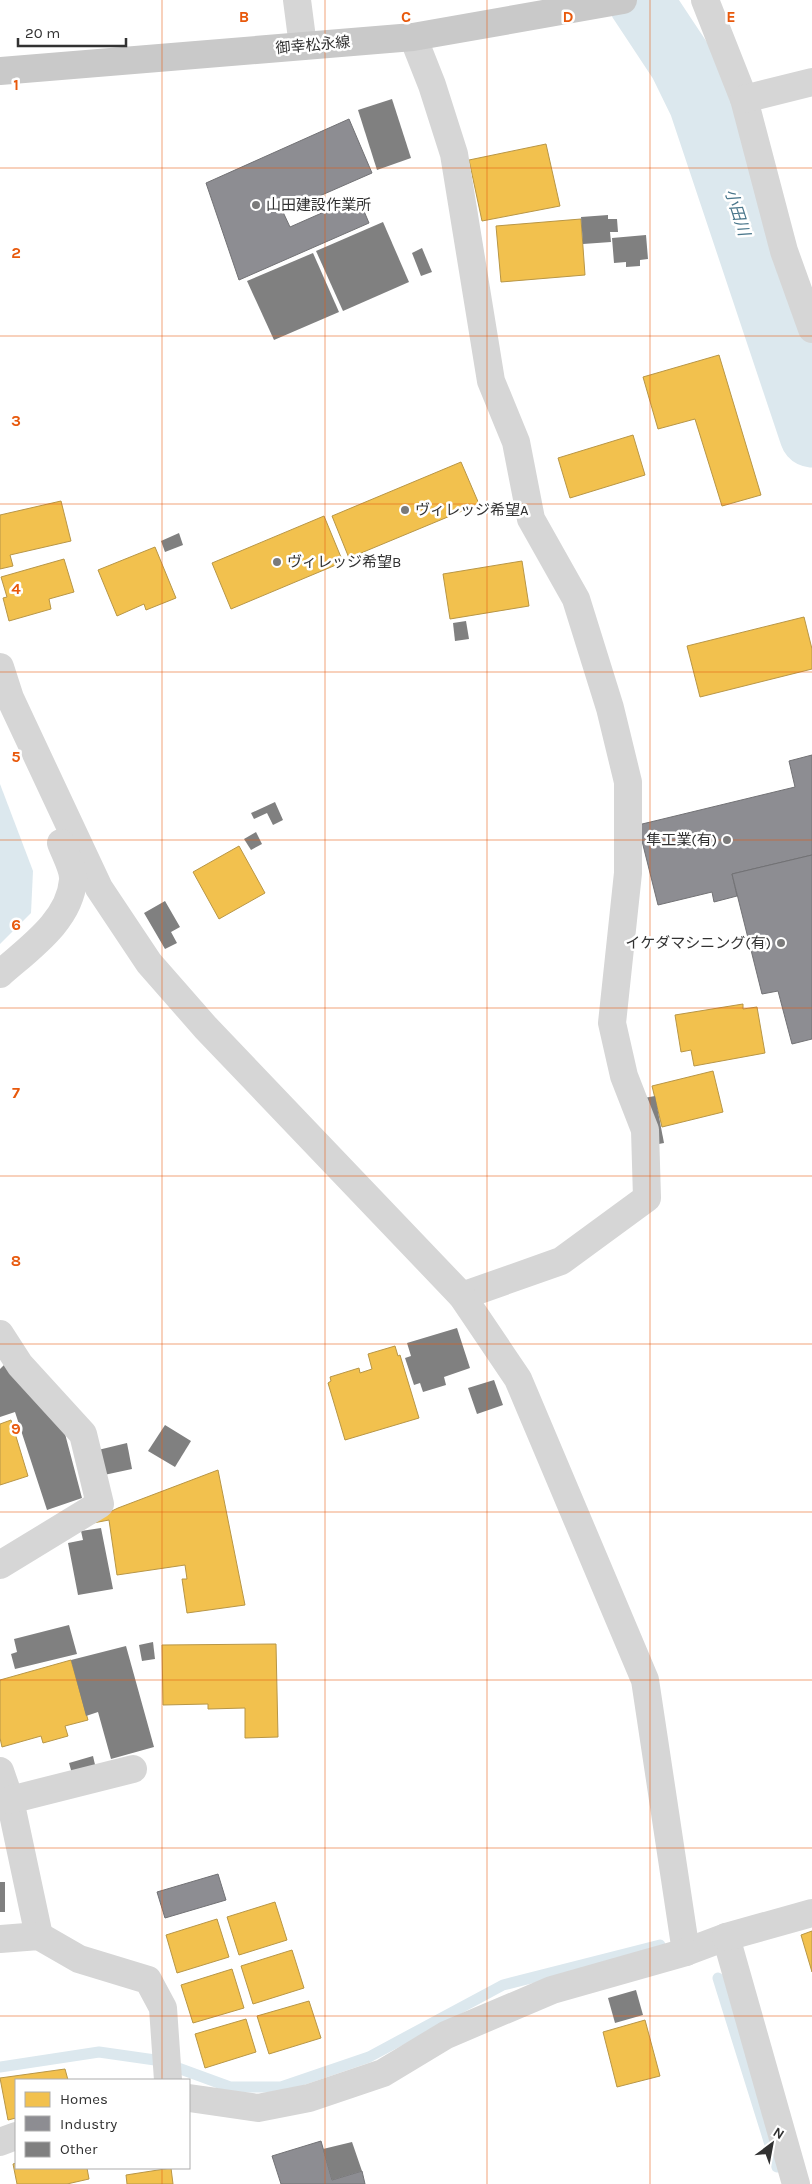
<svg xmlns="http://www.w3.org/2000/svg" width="812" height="2184" font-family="Karla,'Noto Sans JP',sans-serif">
<rect width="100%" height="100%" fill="#fff"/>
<path fill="#dce8ee" d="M0,784l33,87 -2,42 -31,31z"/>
<g fill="#f2c14e" stroke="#b89646">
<path d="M546,144l14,62 -78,15 -13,-61z"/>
<path d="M581,219l4,56 -84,7 -5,-56z"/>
<path d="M719,355l42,140 -39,11 -27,-87 -37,10 -15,-52z"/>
<path d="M633,435l12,40 -75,23 -12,-40z"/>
<path d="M461,462l18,42 -130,54 -17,-42z"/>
<path d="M61,501l10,40 -61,14 3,11 -13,3v-54z"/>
<path d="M324,516l19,46 -112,47 -19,-46z"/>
<path d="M155,547l21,51 -30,12 -2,-6 -27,12 -19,-46z"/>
<path d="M64,559l10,33 -25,7 2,10 -42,12 -6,-23 4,-1 -6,-20z"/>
<path d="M522,561l7,45 -79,13 -7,-45z"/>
<path d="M804,617l8,32v20l-112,28 -13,-51z"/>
<path d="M239,846l26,47 -46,26 -26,-47z"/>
<path d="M743,1004v5l14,-2 8,46 -71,13 -3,-16 -10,2 -6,-37z"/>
<path d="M713,1071l10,41 -61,15 -10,-41z"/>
<path d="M395,1346l3,10 2,-1 19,63 -74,22 -17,-57 3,-2 -1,-4 29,-9 1,5 12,-4 -4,-15z"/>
<path d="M11,1420l17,56 -28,9v-61z"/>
<path d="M218,1470l27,135 -58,8 -5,-34h5l-2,-14 -68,10 -8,-55 -16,3v-3l25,-12z"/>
<path d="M276,1644l2,93 -33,1v-30l-37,1v-5l-45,1 -1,-60z"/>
<path d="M71,1660l17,60 -23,6 3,10 -25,7 -2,-7 -39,11 -2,-9v-58z"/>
<path d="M275,1902l12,38 -48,15 -12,-38z"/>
<path d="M217,1919l12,38 -52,16 -11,-38z"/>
<path d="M812,1931v41l-11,-37z"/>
<path d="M292,1950l12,38 -51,16 -12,-38z"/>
<path d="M232,1969l12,39 -51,15 -12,-38z"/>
<path d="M309,2001l12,37 -52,16 -12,-38z"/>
<path d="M246,2019l10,33 -51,16 -10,-34z"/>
<path d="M645,2020l15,56 -43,11 -14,-55z"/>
<path d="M65,2069l3,11h-52v38l-8,2 -8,-42z"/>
<path d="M16,2163v5h71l2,11 -22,5h-50l-4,-20z"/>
<path d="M171,2168l2,16h-46l-1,-9z"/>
</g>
<g fill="#8d8d92" stroke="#727275">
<path d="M349,119l23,54 -89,39 7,15 68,-30 11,26 -130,57 -33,-97z"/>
<path d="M812,755v100l-80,19 5,22 -23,6 -2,-10 -54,13 -20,-80 157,-38 -6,-26z"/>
<path d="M812,855v184l-20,5 -14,-53 -16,3 -30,-120z"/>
<path d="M218,1874l8,26 -61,18 -8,-26z"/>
<path d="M321,2141l11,39 30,-9 3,13h-84l-9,-28z"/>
</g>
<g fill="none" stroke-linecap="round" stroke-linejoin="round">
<g stroke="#dce8ee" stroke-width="11">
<path d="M718,1978l59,189"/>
<path d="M0,2067l99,-15 56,8"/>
<path d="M178,2068l52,19h51l88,-30 134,-72 157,-40"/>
</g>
<path stroke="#dce8ee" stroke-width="65" d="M640,0l41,62 20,41 111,332"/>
</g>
<g fill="#808080">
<path d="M392,99l19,59 -34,12 -19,-60z"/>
<path d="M608,215v4h9l1,13h-8l1,10 -28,2 -2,-27z"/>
<path d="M383,222l26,60 -66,29 -27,-60z"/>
<path d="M646,235l2,24 -8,1v6l-14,1v-5l-12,1 -2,-25z"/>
<path d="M422,248l10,24 -11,4 -9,-23z"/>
<path d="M313,253l26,59 -65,28 -27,-59z"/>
<path d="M179,533l4,12 -18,7 -4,-11z"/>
<path d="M466,621l3,18 -14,2 -2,-18z"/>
<path d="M275,802l8,18 -10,5 -6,-12 -13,6 -3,-6z"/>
<path d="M256,832l6,12 -11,6 -7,-11z"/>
<path d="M165,901l15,26 -9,5 6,11 -12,6 -21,-36z"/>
<path d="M655,1096l9,47 -21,4 -10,-47z"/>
<path d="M457,1328l13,40 -26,9 2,8 -23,7 -3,-9 -6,2 -9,-27 6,-2 -4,-13z"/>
<path d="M4,1365l60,65 18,68 -35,12 -32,-98 -15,5v-48z"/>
<path d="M494,1380l9,25 -26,9 -9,-26z"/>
<path d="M165,1425l26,16 -16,26 -27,-16z"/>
<path d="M127,1443l5,26 -28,6 -6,-25z"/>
<path d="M101,1528l12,61 -35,6 -10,-52 15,-3 -2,-9z"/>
<path d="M69,1625l8,29 -62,15 -4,-15 6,-2 -3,-13z"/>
<path d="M153,1642l2,17 -13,2 -3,-16z"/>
<path d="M126,1646l28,101 -43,12 -13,-47 -12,4 -15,-56z"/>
<path d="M93,1756l3,13 -23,8 -4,-14z"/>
<rect x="0" y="1882" width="5" height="30"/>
<path d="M636,1990l7,25 -28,8 -7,-25z"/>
<path d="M352,2142l10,29 -30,9 -9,-31z"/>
</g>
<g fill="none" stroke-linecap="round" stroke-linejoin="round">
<g stroke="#d6d6d6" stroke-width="28">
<path d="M297,0l6,46"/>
<path d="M705,0l39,99 40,152 28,78"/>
<path d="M413,37l19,48 22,69 37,227 25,61 15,77 45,80 34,109 18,74v91l-16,150 12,53 21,54 2,68 -86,63 -99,35"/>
<path d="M744,99l68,-17"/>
<path d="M0,667l10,31 89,190 50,75 57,65 256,268 56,83 127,301 41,272 40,-15 70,247"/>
<path d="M0,974c28,-25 70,-53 73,-94 1,-10 -8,-26 -12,-37"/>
<path d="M0,1334l20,31 63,69 17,70 -100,61"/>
<path d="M0,1771l10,29 29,136"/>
<path d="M10,1800l123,-31"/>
<path d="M726,1937l86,-24"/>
<path d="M0,1939l39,-3 40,23 69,21 15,28 5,72"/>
<path d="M189,2098l69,10 51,-10 74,-25 63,-38 106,-45 134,-38"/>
<path d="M0,2142l16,-6"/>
</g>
<path stroke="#c9c9c9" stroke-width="28" d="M0,71l413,-34 210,-37"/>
</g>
<path fill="none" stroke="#e8590c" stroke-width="1" stroke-opacity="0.55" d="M162,0v2080M325,0v2184M487,0v2184M650,0v2184M0,168h812M0,336h812M0,504h812M0,672h812M0,840h812M0,1008h812M0,1176h812M0,1344h812M0,1512h812M0,1680h812M0,1848h812M0,2016h812M162,2168v16"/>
<g fill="#7a7a7a" stroke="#fff" stroke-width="2">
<circle cx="256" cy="205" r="5"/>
<circle cx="405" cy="510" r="5"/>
<circle cx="277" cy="562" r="5"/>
<circle cx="727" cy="840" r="5"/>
<circle cx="781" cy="943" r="5"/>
</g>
<g text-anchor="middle" stroke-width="5" stroke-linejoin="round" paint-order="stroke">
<g font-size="15" fill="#323232" stroke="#fff">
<text transform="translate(313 45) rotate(-5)" y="5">御幸松永線</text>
</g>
<g font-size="15" fill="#323232" stroke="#fff" text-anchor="start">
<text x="266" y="210">山田建設作業所</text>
<text x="415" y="515">ヴィレッジ希望A</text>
<text x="287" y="567">ヴィレッジ希望B</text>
<text x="717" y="845" text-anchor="end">隼工業(有)</text>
<text x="771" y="948" text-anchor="end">イケダマシニング(有)</text>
</g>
<g font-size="16" font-style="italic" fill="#49768b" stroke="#fff">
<text transform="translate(738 212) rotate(72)" y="6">小田川</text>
</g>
</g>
<g font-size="16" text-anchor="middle" font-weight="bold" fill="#e8590c" stroke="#fff" stroke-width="5" stroke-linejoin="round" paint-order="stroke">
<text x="244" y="22">B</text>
<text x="406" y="22">C</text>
<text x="568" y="22">D</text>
<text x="731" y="22">E</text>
<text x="16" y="90">1</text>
<text x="16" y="258">2</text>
<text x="16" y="426">3</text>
<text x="16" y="594">4</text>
<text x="16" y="762">5</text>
<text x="16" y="930">6</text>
<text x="16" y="1098">7</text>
<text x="16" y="1266">8</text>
<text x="16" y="1434">9</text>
</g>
<rect x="15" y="2079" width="175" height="90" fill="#ffffff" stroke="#adadad"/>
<rect x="25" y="2092" width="25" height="15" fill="#f2c14e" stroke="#adadad"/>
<text x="60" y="2104" font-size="15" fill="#323232">Homes</text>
<rect x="25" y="2116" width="25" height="15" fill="#8d8d92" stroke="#adadad"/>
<text x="60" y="2129" font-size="15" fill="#323232">Industry</text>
<rect x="25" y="2142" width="25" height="15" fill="#808080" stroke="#adadad"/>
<text x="60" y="2154" font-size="15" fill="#323232">Other</text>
<g transform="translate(772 2144) rotate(32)" stroke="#ffffff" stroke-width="4" paint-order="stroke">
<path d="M0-4L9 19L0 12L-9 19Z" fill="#323232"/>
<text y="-8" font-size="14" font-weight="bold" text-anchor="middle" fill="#323232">N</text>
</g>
<path d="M18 38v8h108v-8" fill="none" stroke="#323232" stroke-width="2.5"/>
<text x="25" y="38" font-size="15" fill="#323232" stroke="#ffffff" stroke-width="4" paint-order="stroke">20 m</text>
</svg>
